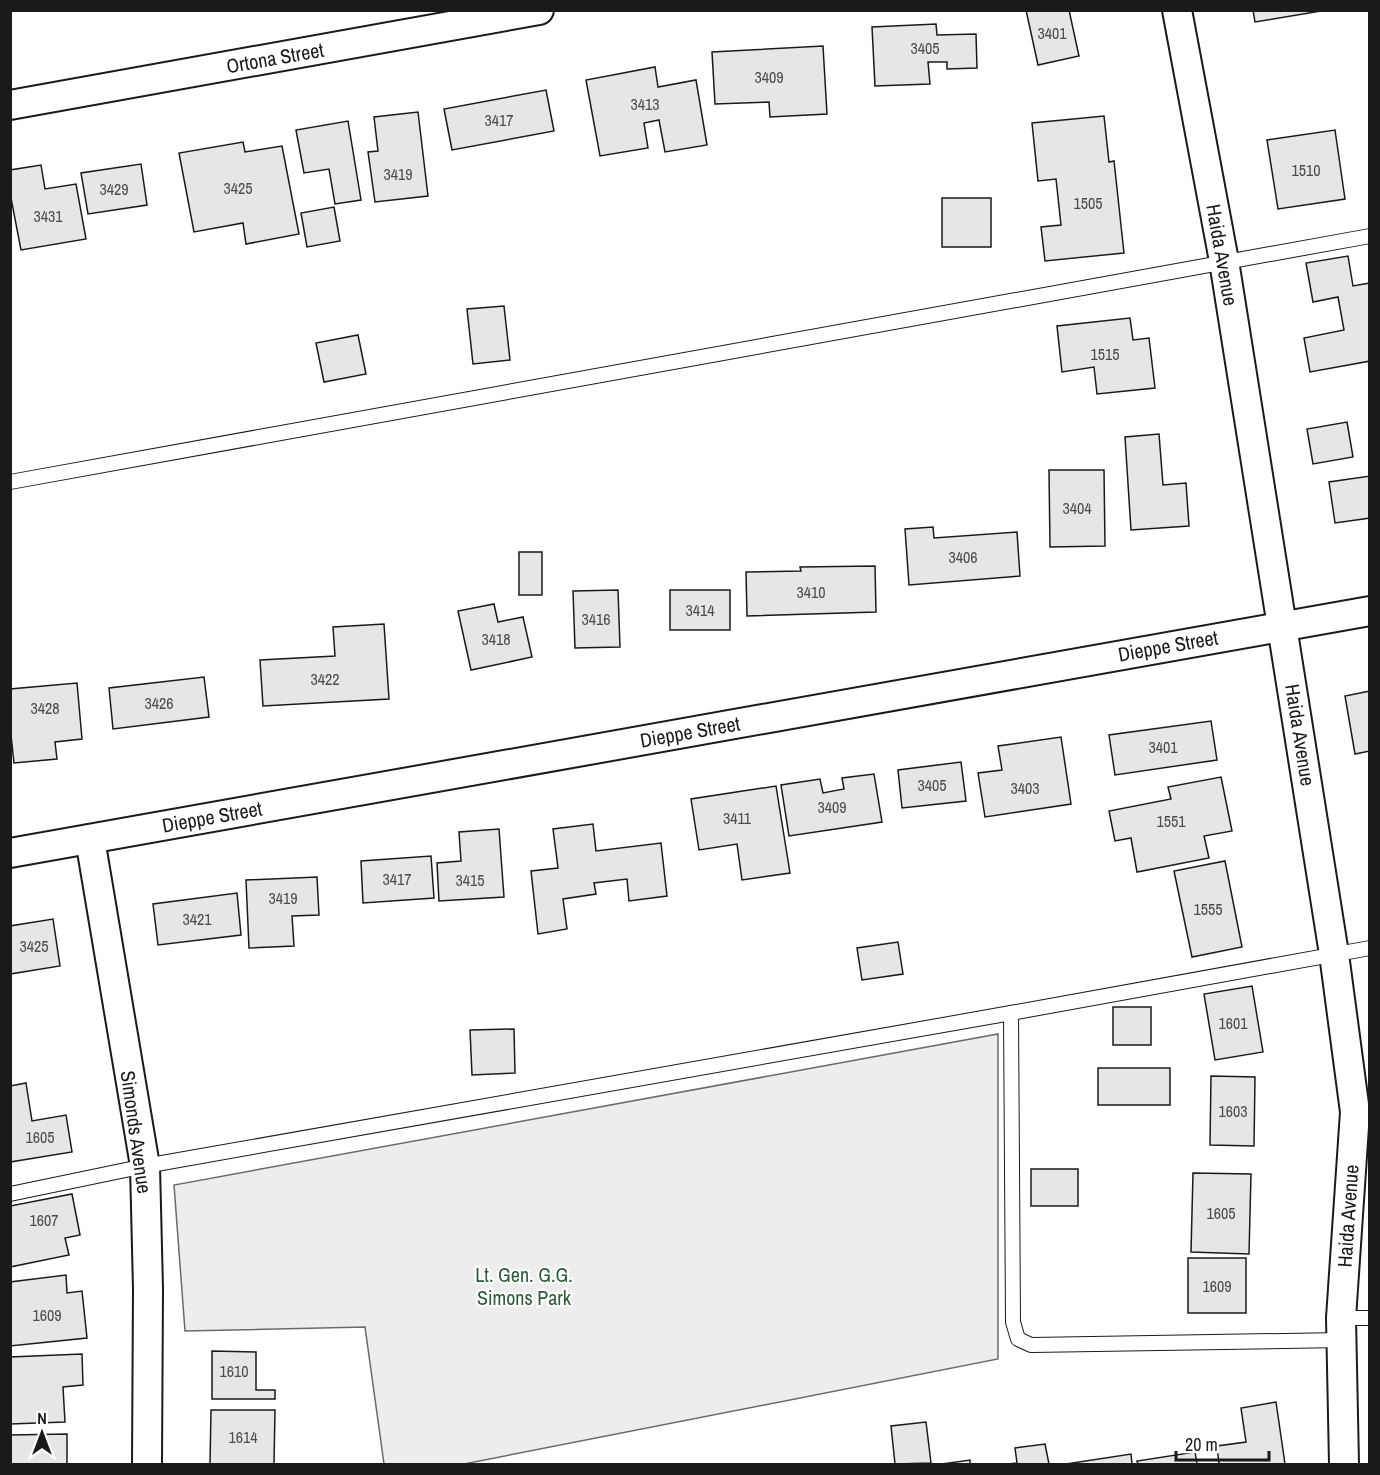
<svg xmlns="http://www.w3.org/2000/svg" width="1380" height="1475" font-family="'Archivo Narrow',sans-serif">
<rect width="100%" height="100%" fill="#fff"/>
<path fill="#ededed" stroke="#6a6a6a" stroke-width="1.5" d="M998,1034v325l-534,105h-80l-19,-137 -180,4 -11,-146z"/>
<g fill="#e6e6e6" stroke="#1a1a1a" stroke-width="1.5">
<path d="M1026,10h43l10,46 -41,9z"/>
<path d="M1253,10h74l-72,12z"/>
<path d="M936,24l1,11 39,-1 1,34 -30,1v-7h-19l2,22 -55,2 -3,-59z"/>
<path d="M823,46l4,68 -57,3 -1,-15 -54,2 -3,-52z"/>
<path d="M655,67l3,20 38,-7 11,65 -42,7 -6,-32 -15,3 4,25 -48,8 -14,-76z"/>
<path d="M546,90l8,41 -102,19 -8,-41z"/>
<path d="M418,112l10,84 -53,6 -7,-50 10,-1 -4,-34z"/>
<path d="M1104,116l5,46 5,-1 10,92 -79,8 -4,-34 20,-2 -5,-46 -18,2 -6,-58z"/>
<path d="M348,121l13,79 -26,4 -6,-35 -25,4 -8,-43z"/>
<path d="M1335,130l10,69 -67,10 -11,-69z"/>
<path d="M243,142l2,10 37,-6 17,88 -53,10 -3,-21 -49,9 -15,-79z"/>
<path d="M141,164l6,41 -59,9 -7,-41z"/>
<path d="M41,165l4,24 31,-5 10,55 -65,11 -11,-57v-23z"/>
<rect x="942" y="198" width="49" height="49"/>
<path d="M334,207l6,34 -33,6 -6,-34z"/>
<path d="M1348,256l5,30 17,-3v78l-60,11 -6,-34 40,-8 -6,-33 -25,5 -7,-39z"/>
<path d="M504,306l6,54 -37,4 -6,-55z"/>
<path d="M1130,318l3,22 16,-2 6,50 -58,6 -3,-27 -32,5 -5,-46z"/>
<path d="M358,335l8,39 -42,8 -8,-39z"/>
<path d="M1347,422l6,35 -40,7 -6,-35z"/>
<path d="M1159,434l4,51 23,-2 3,43 -58,4 -6,-93z"/>
<path d="M1049,470h55l1,76 -55,1z"/>
<path d="M1370,476v42l-35,5 -6,-41z"/>
<path d="M933,527l1,11 83,-6 3,44 -111,9 -4,-56z"/>
<rect x="519" y="552" width="23" height="43"/>
<path d="M875,566l1,46 -129,4 -1,-44 55,-1 -1,-4z"/>
<path d="M618,590l2,57 -45,1 -2,-57z"/>
<rect x="670" y="590" width="60" height="40"/>
<path d="M494,604l4,18 25,-5 9,40 -61,13 -13,-59z"/>
<path d="M384,624l5,75 -126,7 -3,-46 75,-4 -2,-29z"/>
<path d="M204,677l5,40 -96,12 -4,-41z"/>
<path d="M77,683l5,56 -27,3 2,17 -43,4 -4,-37v-37z"/>
<path d="M1370,691v60l-15,3 -10,-58z"/>
<path d="M1211,721l6,39 -102,15 -6,-40z"/>
<path d="M1061,737l10,67 -86,13 -7,-44 24,-3 -4,-24z"/>
<path d="M961,762l5,39 -64,7 -4,-38z"/>
<path d="M874,774l8,48 -93,14 -8,-51 39,-6 3,14 21,-4 -2,-11z"/>
<path d="M1221,777l11,54 -28,5 5,22 -72,14 -6,-34 -16,3 -6,-30 62,-12 -3,-12z"/>
<path d="M776,786l14,87 -48,7 -5,-36 -38,6 -8,-51z"/>
<path d="M593,824l3,27 65,-8 6,53 -38,5 -2,-22 -33,4 2,11 -33,5 4,30 -29,5 -7,-63 27,-3 -5,-39z"/>
<path d="M499,829l5,68 -65,4 -2,-38 24,-2 -2,-29z"/>
<path d="M431,856l3,42 -71,5 -2,-42z"/>
<path d="M1225,861l17,86 -50,10 -18,-86z"/>
<path d="M317,877l2,38 -27,1 2,30 -45,2 -3,-68z"/>
<path d="M237,893l4,42 -83,10 -5,-41z"/>
<path d="M53,919l7,47 -50,8v-48z"/>
<path d="M898,942l5,32 -41,6 -5,-32z"/>
<path d="M1252,986l11,66 -48,8 -11,-66z"/>
<rect x="1113" y="1007" width="38" height="38"/>
<path d="M514,1029l1,44 -43,2 -2,-45z"/>
<rect x="1098" y="1068" width="72" height="37"/>
<path d="M1211,1076l44,1 -1,69 -44,-1z"/>
<path d="M26,1083l6,38 34,-6 6,37 -62,10v-76z"/>
<rect x="1031" y="1169" width="47" height="37"/>
<path d="M1193,1173l58,1 -2,80 -58,-2z"/>
<path d="M72,1194l8,41 -15,3 4,17 -59,12v-61z"/>
<rect x="1188" y="1258" width="58" height="55"/>
<path d="M66,1275l1,18 15,-2 5,47 -77,8v-64z"/>
<path d="M212,1351l44,1v38h19v9h-63z"/>
<path d="M82,1354l1,31 -20,2 2,35 -55,2v-67z"/>
<path d="M1276,1402l9,62h-66l-2,-18 29,-4 -5,-34z"/>
<path d="M211,1410h64l-1,54h-64z"/>
<path d="M926,1422l5,41 -36,1 -4,-38z"/>
<path d="M67,1434v30h-57v-29z"/>
<path d="M1045,1444l4,20h-41l9,-1 -2,-15z"/>
<path d="M1195,1452l2,12h-59l-1,-3z"/>
<path d="M1131,1454l1,10h-66z"/>
<path d="M970,1460v4h-28z"/>
</g>
<g fill="none" stroke-linecap="round" stroke-linejoin="round">
<g stroke="#1a1a1a" stroke-width="16">
<g id="service">
<path d="M10,482l1360,-246"/>
<path d="M1011,1013l2,309 5,17 13,6 311,-5"/>
<path d="M10,1194l135,-28 866,-153 359,-65"/>
<path d="M1341,1318h29"/>
</g>
</g>
<g stroke="#1a1a1a" stroke-width="32">
<g id="minor">
<path d="M1177,10l47,251 110,693 21,158 -14,206 3,146"/>
<path d="M10,105l529,-95"/>
<path d="M90,839l55,327 3,123 -1,175"/>
<path d="M10,853l1360,-242"/>
</g>
</g>
<use href="#service" stroke="#fff" stroke-width="14"/>
<use href="#minor" stroke="#fff" stroke-width="28"/>
</g>
<g text-anchor="middle" stroke-width="4.5" stroke-linejoin="round" paint-order="stroke">
<g font-size="16" fill="#4d4d4d">
<text x="1052" y="39">3401</text>
<text x="925" y="54">3405</text>
<text x="769" y="83">3409</text>
<text x="645" y="110">3413</text>
<text x="499" y="126">3417</text>
<text x="1306" y="176">1510</text>
<text x="398" y="180">3419</text>
<text x="238" y="194">3425</text>
<text x="114" y="195">3429</text>
<text x="1088" y="209">1505</text>
<text x="48" y="222">3431</text>
<text x="1105" y="360">1515</text>
<text x="1077" y="514">3404</text>
<text x="963" y="563">3406</text>
<text x="811" y="598">3410</text>
<text x="700" y="616">3414</text>
<text x="596" y="625">3416</text>
<text x="496" y="645">3418</text>
<text x="325" y="685">3422</text>
<text x="159" y="709">3426</text>
<text x="45" y="714">3428</text>
<text x="1163" y="753">3401</text>
<text x="932" y="791">3405</text>
<text x="1025" y="794">3403</text>
<text x="832" y="813">3409</text>
<text x="737" y="824">3411</text>
<text x="1171" y="827">1551</text>
<text x="397" y="885">3417</text>
<text x="470" y="886">3415</text>
<text x="283" y="904">3419</text>
<text x="1208" y="915">1555</text>
<text x="197" y="925">3421</text>
<text x="34" y="952">3425</text>
<text x="1233" y="1029">1601</text>
<text x="1233" y="1117">1603</text>
<text x="40" y="1143">1605</text>
<text x="1221" y="1219">1605</text>
<text x="44" y="1226">1607</text>
<text x="1217" y="1292">1609</text>
<text x="47" y="1321">1609</text>
<text x="234" y="1377">1610</text>
<text x="243" y="1443">1614</text>
</g>
<g font-size="20" fill="#1a1a1a" stroke="#fff">
<text transform="translate(275 58) rotate(-10)" y="7">Ortona Street</text>
<text transform="translate(1222 255) rotate(80)" y="7">Haida Avenue</text>
<text transform="translate(1168 646) rotate(-10)" y="7">Dieppe Street</text>
<text transform="translate(690 732) rotate(-10)" y="7">Dieppe Street</text>
<text transform="translate(1300 735) rotate(81)" y="7">Haida Avenue</text>
<text transform="translate(212 817) rotate(-10)" y="7">Dieppe Street</text>
<text transform="translate(136 1132) rotate(82)" y="7">Simonds Avenue</text>
<text transform="translate(1348 1216) rotate(-86)" y="7">Haida Avenue</text>
</g>
<g font-size="20" fill="#2b5a34" stroke="#fff">
<text x="524" y="1282">Lt. Gen. G.G.<tspan x="524" dy="23">Simons Park</tspan></text>
</g>
</g>
<rect width="1380" height="1475" fill="none" stroke="#1a1a1a" stroke-width="24"/>
<g transform="translate(42 1433)" stroke="#ffffff" stroke-width="4.5" paint-order="stroke">
<path d="M0-4.5L10 22L0 15L-10 22Z" fill="#1a1a1a"/>
<text y="-9" font-size="16" font-weight="bold" text-anchor="middle" fill="#1a1a1a">N</text>
</g>
<path d="M1176 1451v9h93v-9" fill="none" stroke="#1a1a1a" stroke-width="3"/>
<text x="1185" y="1451" font-size="18" fill="#1a1a1a" stroke="#ffffff" stroke-width="4.5" paint-order="stroke">20 m</text>
</svg>
